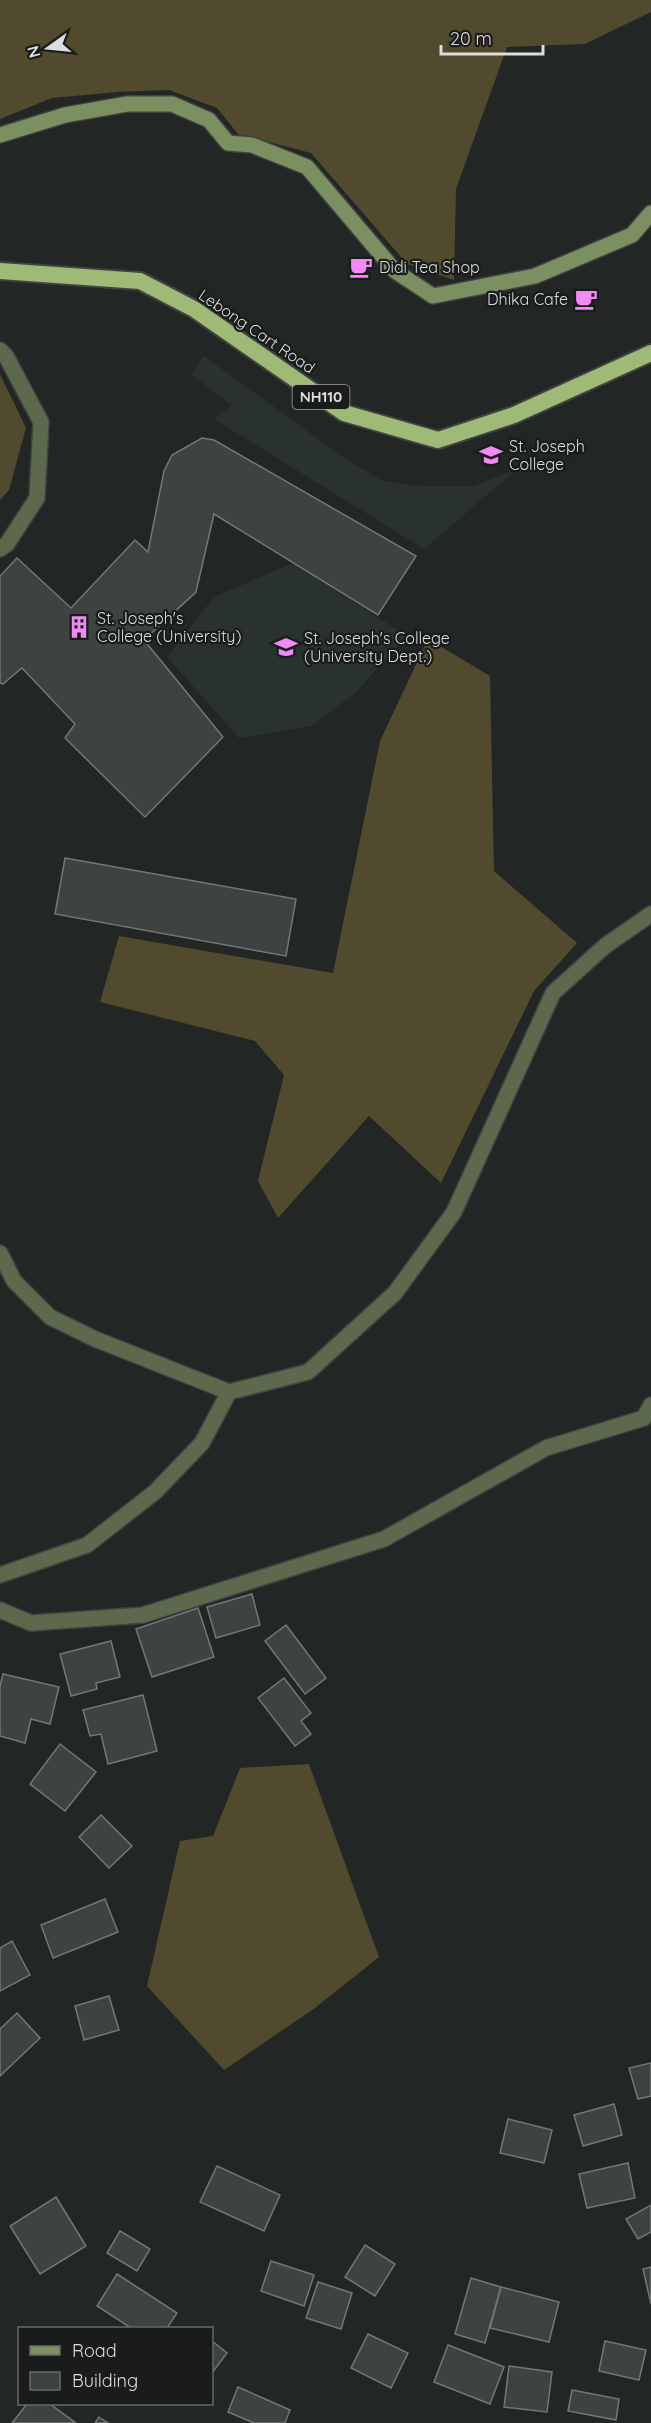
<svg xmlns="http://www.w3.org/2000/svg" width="651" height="2423" font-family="Quicksand,sans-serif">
<rect width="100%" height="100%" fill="#222624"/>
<g fill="#2a322e">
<path d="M204,356l142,103 37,22 37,5h54l42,-16 -92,79 -210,-130 17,-14 -40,-31z"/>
<path d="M293,563l114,73 -53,58 -43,32 -72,12 -72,-81 47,-60z"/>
</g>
<g fill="#524a2e">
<path d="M0,0h651v12l-66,32 -78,3 -51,142 -2,91 -47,-16 -96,-111 -73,-19 -21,-26 -48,-18 -51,2 -66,6 -52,21z"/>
<path d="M0,374l26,54 -17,62 -9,10z"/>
<path d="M428,639l62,37 4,195 83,72 -43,48 -93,192 -72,-67 -91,102 -20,-37 26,-106 -29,-34 -155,-39 19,-66 214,37 47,-232z"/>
<path d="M309,1764l70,193 -64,51 -91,62 -77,-84 33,-145 33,-5 27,-68z"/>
</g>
<g fill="#3e4342" stroke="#727777" stroke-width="1.5">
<path d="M202,438l12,2 202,116 -38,59 -164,-101 -18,78 -52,48 79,97 -78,80 -80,-79 10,-14 -53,-56 -19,16 -3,-1v-107l17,-18 54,50 64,-68 13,12 16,-81 8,-16z"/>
<path d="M65,858l231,41 -10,57 -231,-42z"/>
<path d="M252,1594l8,31 -44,13 -9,-31z"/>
<path d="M198,1608l16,49 -62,20 -16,-48z"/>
<path d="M286,1625l40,53 -21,16 -40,-53z"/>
<path d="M111,1641l9,36 -24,6 1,6 -26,7 -11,-42z"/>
<path d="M3,1674l56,13 -9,37 -19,-5 -6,24 -25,-7v-50z"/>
<path d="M284,1678l27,35 -10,8 10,13 -16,12 -37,-48z"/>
<path d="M143,1695l14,56 -49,13 -7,-30 -11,2 -7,-26z"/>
<path d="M60,1744l36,28 -31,39 -35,-27z"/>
<path d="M101,1815l31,31 -23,22 -30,-31z"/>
<path d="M105,1899l13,33 -65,26 -12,-33z"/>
<path d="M12,1941l18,34 -30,16v-43z"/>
<path d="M109,1996l10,34 -35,10 -9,-34z"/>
<path d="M17,2013l23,25 -40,38v-47z"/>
<path d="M651,2063v33l-13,3 -9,-31z"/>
<path d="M614,2104l8,31 -39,11 -9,-31z"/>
<path d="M508,2119l44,11 -8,33 -44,-10z"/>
<path d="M628,2163l7,35 -48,10 -8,-34z"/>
<path d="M217,2166l63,29 -16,36 -64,-29z"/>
<path d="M56,2197l30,49 -46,28 -30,-48z"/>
<path d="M651,2205v27l-13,7 -12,-20z"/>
<path d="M120,2231l30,18 -13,22 -30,-18z"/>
<path d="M365,2245l30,19 -20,32 -30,-19z"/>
<path d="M271,2261l43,14 -10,31 -43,-15z"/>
<path d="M651,2267v37l-8,-35z"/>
<path d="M117,2274l60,39 -10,15h-36l-34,-22z"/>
<path d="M471,2278l30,9 -16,56 -30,-9z"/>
<path d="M318,2282l34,11 -11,36 -35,-11z"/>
<path d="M501,2287l58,15 -10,40 -59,-14z"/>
<path d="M368,2334l40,19 -17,35 -40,-20z"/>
<path d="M212,2341l15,12 -15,20z"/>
<path d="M605,2341l41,9 -7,30 -40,-9z"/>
<path d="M448,2345l56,22 -14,37 -56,-22z"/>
<path d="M509,2366l43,6 -5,40 -43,-5z"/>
<path d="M238,2387l52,23 -5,13h-31l-26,-11z"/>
<path d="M572,2390l47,9 -3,21 -48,-9z"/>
<path d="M27,2404h23l26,19h-64z"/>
<path d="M99,2417l9,6h-13z"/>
</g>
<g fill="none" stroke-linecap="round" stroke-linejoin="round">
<g stroke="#404341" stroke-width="18">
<g id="minor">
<path d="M0,350l6,6 35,66 -4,76 -30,46 -7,5"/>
<path d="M0,1253l14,28 36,36 45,22 134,53 79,-20 87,-79 59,-81 99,-219 52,-47 46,-32"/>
<path d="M0,1575l87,-30 68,-53 47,-49 27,-51"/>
<path d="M0,1610l31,13 112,-8 241,-76 162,-91 98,-30 7,-13"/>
</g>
</g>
<g stroke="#404341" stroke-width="18">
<path id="secondary" d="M0,135l65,-20 62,-11h45l37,16 19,23 24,2 55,22 88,104 38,25 102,-20 97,-41 19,-22"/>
</g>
<g stroke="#404341" stroke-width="20">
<path id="trunk" d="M0,271l140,10 54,28 150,104 94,27 76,-25 137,-62"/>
</g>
<use href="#minor" stroke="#5d694c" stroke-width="15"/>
<use href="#secondary" stroke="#7c8f60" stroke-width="15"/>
<use href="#trunk" stroke="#9fba77" stroke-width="16"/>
</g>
<defs>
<g id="cafe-bare" transform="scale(1.8)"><path d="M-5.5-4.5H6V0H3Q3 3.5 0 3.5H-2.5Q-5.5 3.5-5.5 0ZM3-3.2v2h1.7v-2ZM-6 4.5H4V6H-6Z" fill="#f18af4" stroke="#191c1a" stroke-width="2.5" paint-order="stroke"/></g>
<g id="university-bare" transform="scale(1.8)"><path d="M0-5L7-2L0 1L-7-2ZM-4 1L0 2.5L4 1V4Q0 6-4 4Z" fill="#f18af4" stroke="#191c1a" stroke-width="2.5" paint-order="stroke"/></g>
<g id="building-bare" transform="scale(1.8)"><path d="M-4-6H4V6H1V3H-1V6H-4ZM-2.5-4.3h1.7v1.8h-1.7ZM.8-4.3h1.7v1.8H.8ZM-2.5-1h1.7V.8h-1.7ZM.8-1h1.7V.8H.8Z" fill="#f18af4" stroke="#191c1a" stroke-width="2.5" paint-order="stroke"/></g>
</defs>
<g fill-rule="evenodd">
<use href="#cafe-bare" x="361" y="267"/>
<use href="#cafe-bare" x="586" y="299"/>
<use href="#university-bare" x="491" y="455"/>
<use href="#building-bare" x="79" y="627"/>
<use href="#university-bare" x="286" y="647"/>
</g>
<g text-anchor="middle" stroke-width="4.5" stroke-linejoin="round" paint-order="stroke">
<rect fill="#191c1a" stroke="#a1a4a2" stroke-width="1.5" x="292.5" y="385" width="57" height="24" rx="4.5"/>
<g font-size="15" font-weight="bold" fill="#dbdedc">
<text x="321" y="402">NH110</text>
</g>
<g font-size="16" fill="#dbdedc" stroke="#191c1a" text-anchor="start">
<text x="379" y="273">Didi Tea Shop</text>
<text x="568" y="305" text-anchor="end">Dhika Cafe</text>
<text x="509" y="452">St. Joseph<tspan x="509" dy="18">College</tspan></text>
<text x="97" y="624">St. Joseph's<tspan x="97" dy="18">College (University)</tspan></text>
<text x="304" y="644">St. Joseph's College<tspan x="304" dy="18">(University Dept.)</tspan></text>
</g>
<g font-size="16" fill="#dbdedc" stroke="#191c1a">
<text transform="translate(257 331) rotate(34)" y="6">Lebong Cart Road</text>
</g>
</g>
<rect x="18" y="2327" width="195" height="78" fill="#191c1a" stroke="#676a68" stroke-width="1.5"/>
<rect x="30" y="2346" width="30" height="9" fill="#7c8f60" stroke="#676a68" stroke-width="1.5"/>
<text x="72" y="2357" font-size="18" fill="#dbdedc">Road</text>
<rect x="30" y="2372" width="30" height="18" fill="#3e4342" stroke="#676a68" stroke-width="1.5"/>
<text x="72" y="2387" font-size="18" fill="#dbdedc">Building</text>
<g transform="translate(48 48) rotate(255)" stroke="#191c1a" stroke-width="4.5" paint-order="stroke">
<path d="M0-4.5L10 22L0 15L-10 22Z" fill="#dbdedc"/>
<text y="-9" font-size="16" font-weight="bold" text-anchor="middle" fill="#dbdedc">N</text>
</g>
<path d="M441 45v9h102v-9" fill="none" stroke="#dbdedc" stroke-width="3"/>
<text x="450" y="45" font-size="18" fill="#dbdedc" stroke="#191c1a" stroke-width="4.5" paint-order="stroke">20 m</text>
</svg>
